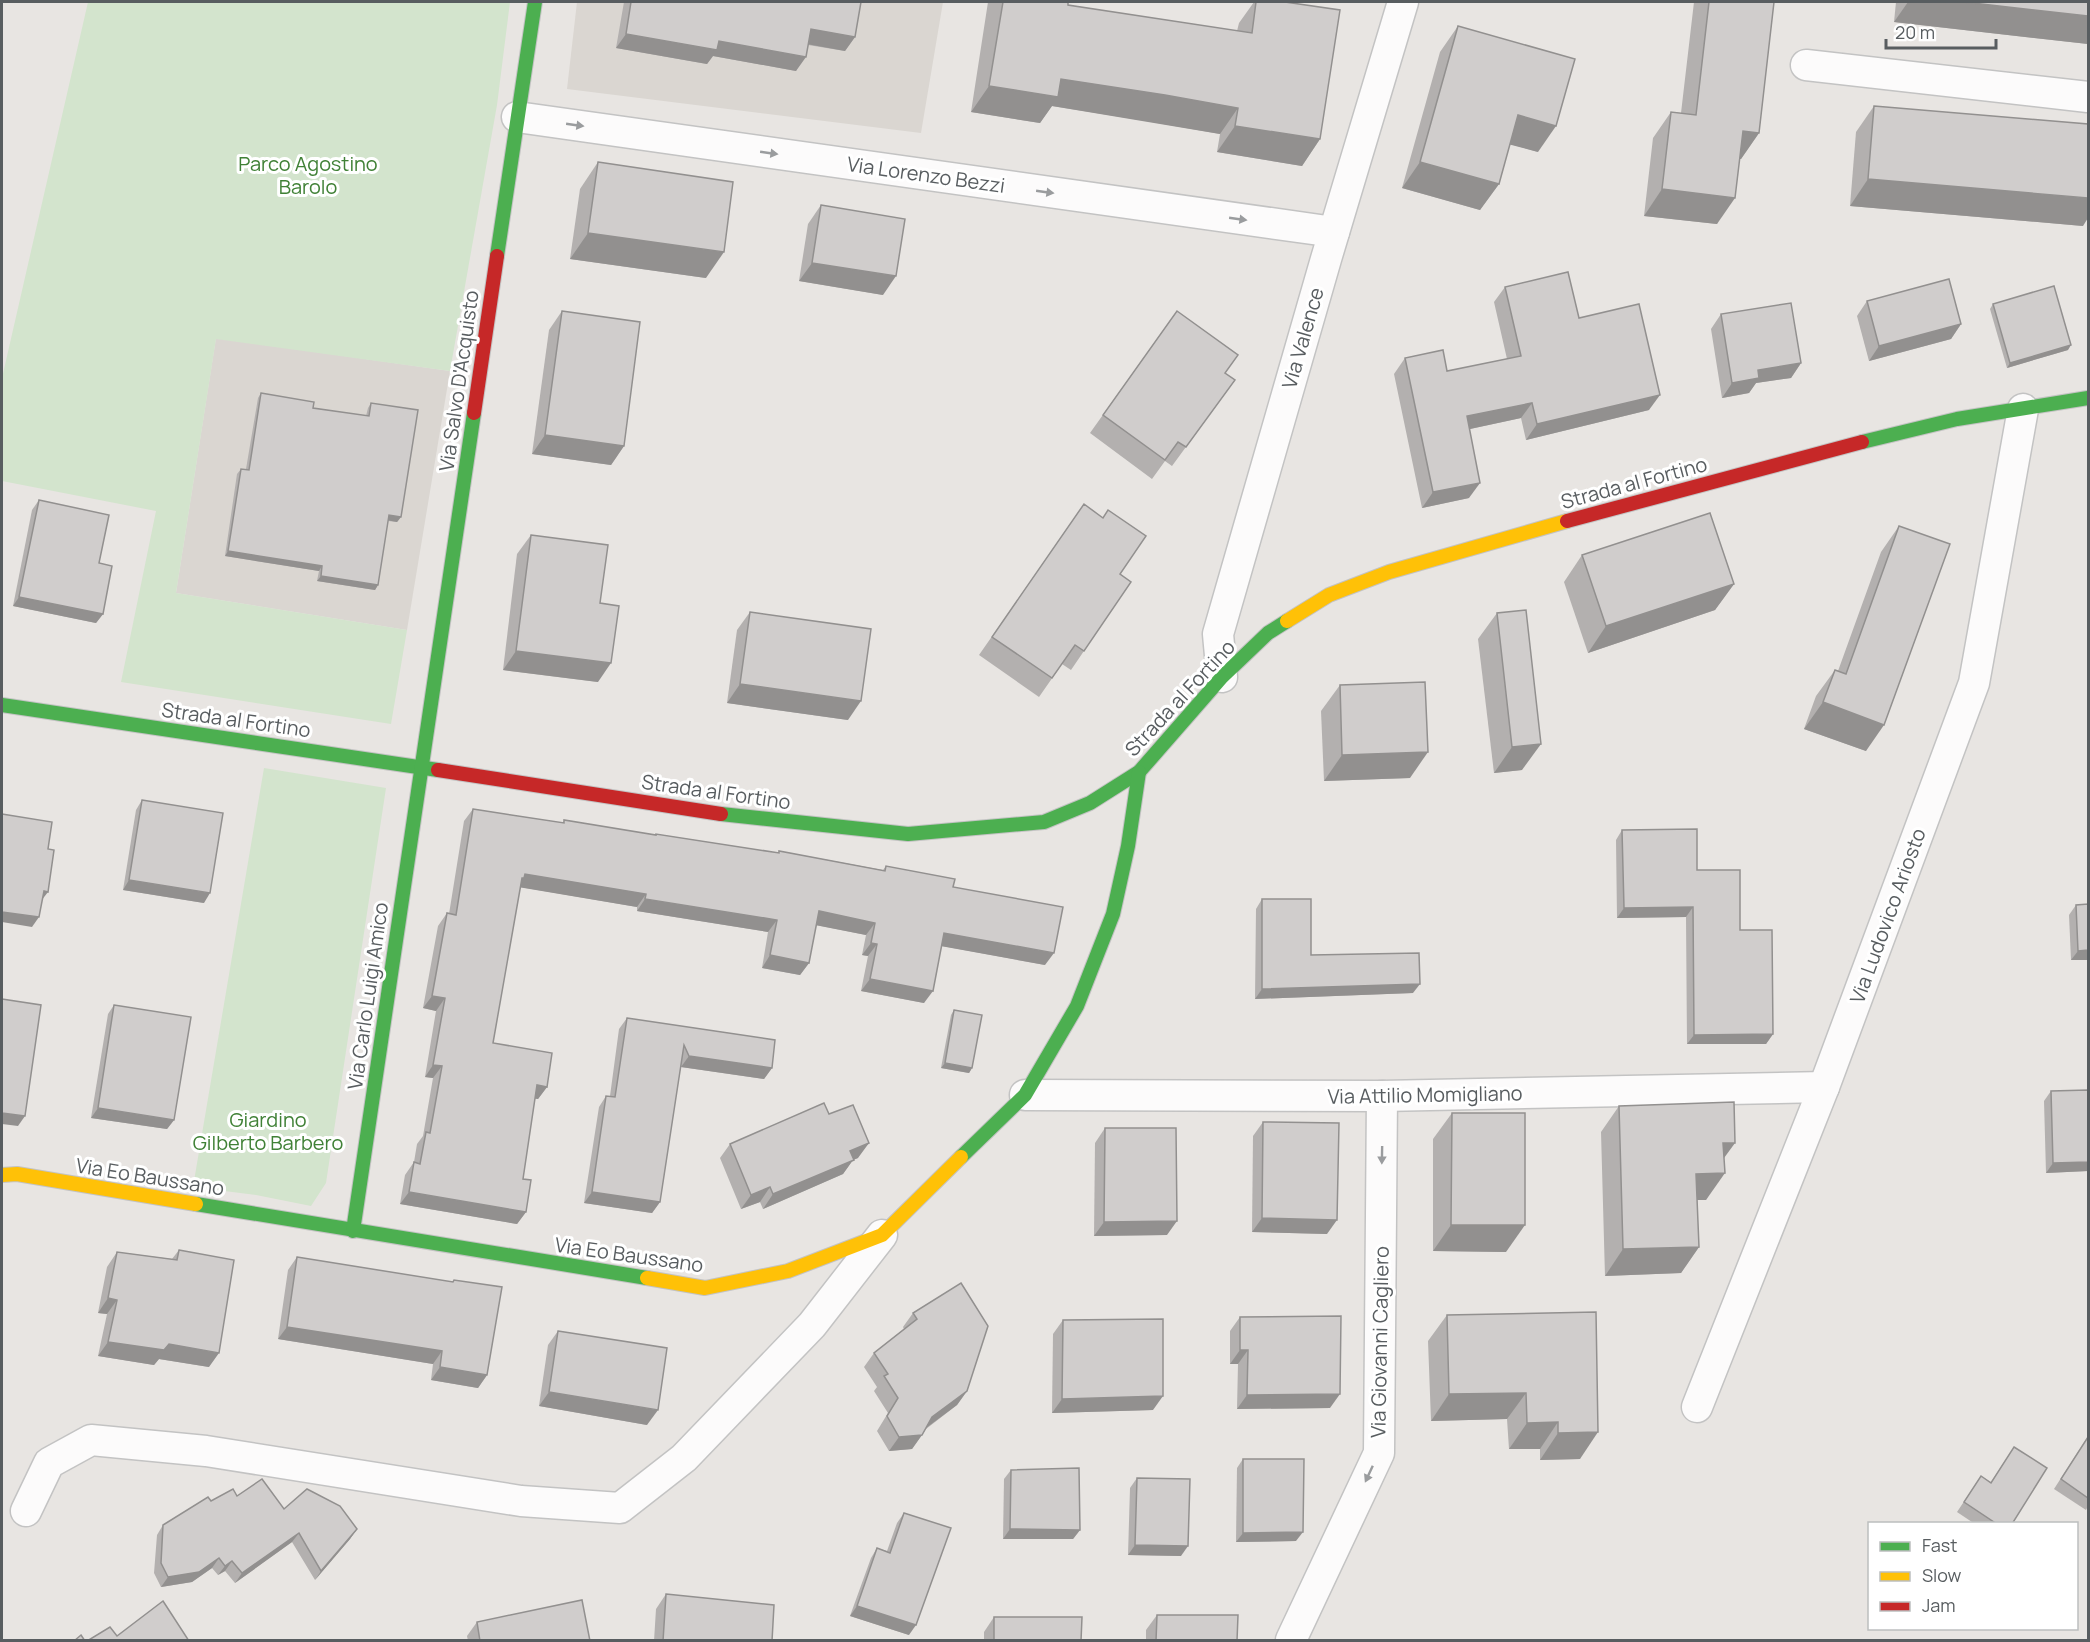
<svg xmlns="http://www.w3.org/2000/svg" width="2090" height="1642" font-family="Manrope,sans-serif">
<rect width="100%" height="100%" fill="#e8e5e2"/>
<g fill="#dad6d1">
<path d="M577,2h366l-22,131 -354,-44z"/>
<path d="M216,338l234,33 -43,259 -231,-37z"/>
</g>
<g fill="#d3e4cd">
<path d="M88,2h422l-13,103 -47,266 -234,-32 -40,254 231,37 -16,94 -270,-42 35,-171 -154,-30v-103z"/>
<path d="M264,768l122,20 -60,395 -15,23 -55,-11 -63,-8z"/>
</g>
<g fill="none" stroke-linecap="round" stroke-linejoin="round">
<g stroke="#c3c3c3" stroke-width="33">
<g id="street">
<path d="M1806,65l282,32"/>
<path d="M517,117l817,115"/>
<path d="M1222,677l-4,-43 108,-375 77,-257"/>
<path d="M1025,1095l357,1 442,-9"/>
<path d="M1697,1407l127,-320 150,-404 49,-274"/>
<path d="M26,1511l23,-48 42,-23 115,11 315,50 99,7 64,-50 128,-133 70,-90"/>
<path d="M1291,1640l88,-187 3,-357"/>
</g>
</g>
<g stroke="#c3c3c3" stroke-width="16">
<g id="fast">
<path d="M497,256l38,-254"/>
<path d="M1862,442l95,-23 131,-21"/>
<path d="M2,705l436,65"/>
<path d="M721,814l187,20 136,-12 46,-19 49,-31 83,-95 46,-44 19,-12"/>
<path d="M961,1157l64,-62 52,-89 36,-92 15,-68 11,-74"/>
<path d="M196,1204l451,74"/>
<path d="M353,1231l121,-818"/>
</g>
</g>
<g stroke="#c3c3c3" stroke-width="16">
<g id="slow">
<path d="M1287,621l42,-26 60,-23 178,-51"/>
<path d="M2,1175l15,-1 179,30"/>
<path d="M647,1278l58,10 83,-17 94,-36 79,-78"/>
</g>
</g>
<g stroke="#c3c3c3" stroke-width="16">
<g id="jam">
<path d="M474,413l23,-157"/>
<path d="M1567,521l295,-79"/>
<path d="M438,770l283,44"/>
</g>
</g>
<use href="#street" stroke="#fcfbfb" stroke-width="30"/>
<use href="#fast" stroke="#4caf50" stroke-width="14"/>
<use href="#slow" stroke="#ffc107" stroke-width="14"/>
<use href="#jam" stroke="#c62828" stroke-width="14"/>
</g>
<g fill="#b3b0af">
<path d="M624,2h237l-6,35 -10,14 -37,-6 -12,26 -83,-15 -6,8 -91,-16z"/>
<path d="M988,2h80v3l169,26 2,-8 15,-21h31l35,137 -18,27 -85,-14 3,-18 -74,-13 -94,-15 -12,17 -69,-11z"/>
<path d="M1694,2h80l-15,131 -18,26h-2l-22,65 -73,-8 9,-78 18,-26 10,1z"/>
<path d="M1896,2h192v42l-194,-22z"/>
<path d="M1458,26l80,126 -28,-8 -11,40 -19,26 -78,-22 38,-136z"/>
<path d="M1874,106l209,120 -233,-20 6,-74z"/>
<path d="M598,162l108,116 -136,-19 10,-70z"/>
<path d="M821,205l62,90 -84,-14 9,-57z"/>
<path d="M1505,287l74,31 70,92 -123,30 -5,-22 -51,11 -1,69 -47,10 -28,-134 11,-16 42,13 60,-12 -13,-57z"/>
<path d="M1867,301l94,23 -10,15 -82,22 -12,-45z"/>
<path d="M1993,304l75,46 -61,18 -17,-59z"/>
<path d="M562,311l62,135 -13,19 -79,-11 17,-124z"/>
<path d="M1177,311l48,63 10,6 -63,86 -7,-5 -13,18 -62,-46z"/>
<path d="M1721,314l80,49 -10,15 -35,5 -7,10 -27,5 -11,-69z"/>
<path d="M261,393l52,15 53,8 2,-8 3,-5 30,114 -4,5 -9,-1 -10,64 -3,5 -58,-9 2,-10 -94,-15 12,-82 4,-5h5l12,-71z"/>
<path d="M39,500l60,63 4,51 -7,9 -83,-17 19,-96z"/>
<path d="M1084,504l19,14 17,56 11,8 -60,88 -9,-6 -23,33 -60,-42z"/>
<path d="M1899,526l-33,225 -62,-22 12,-33 19,-26 3,1 43,-119z"/>
<path d="M531,535l69,68 -2,79 -95,-12 14,-116z"/>
<path d="M1582,555l152,29 -19,26 -127,43 -24,-71z"/>
<path d="M750,612l98,108 -121,-17 10,-73z"/>
<path d="M1497,613l25,157 -28,3 -16,-134z"/>
<path d="M1340,685l70,93 -86,3 -3,-70z"/>
<path d="M142,800l62,103 -81,-13 13,-80z"/>
<path d="M473,809l90,14 1,-3 91,15 1,-1 122,19 1,-2 104,19 3,-4 67,21 92,78 -103,-19 -18,57 -63,-12 7,-35 -6,-1 4,-20 -50,-10 -7,38 -9,12 -38,-7 6,-36 -131,-21v-4l-117,-20 -27,156 54,44 -9,12h-3l-12,80 3,33 -9,12 -117,-20 5,-29 9,-13 3,-18 6,-8 10,-58 -8,-1 11,-66 -13,-3 15,-82 9,-13 2,1 15,-93z"/>
<path d="M1622,830l75,40 76,164 -7,10h-79l-1,-127 -69,1 -1,-78z"/>
<path d="M1262,899l49,56 102,38 -158,6 1,-90z"/>
<path d="M2088,904v56h-17l-2,-45 7,-10z"/>
<path d="M114,1005l60,115 -7,9 -76,-11 17,-104z"/>
<path d="M954,1010l18,58 -3,5 -28,-5 10,-53z"/>
<path d="M627,1018l145,50 -8,11 -83,-12v-2l-21,137 -8,11 -68,-10 15,-96 7,-11h4l9,-67z"/>
<path d="M2051,1091l37,80 -42,2 -2,-72z"/>
<path d="M1619,1106l105,52 -18,42h-9l2,47 -18,26 -76,3 -4,-144z"/>
<path d="M1452,1113l54,139 -73,-1v-112z"/>
<path d="M829,1114l29,44 -5,2 -10,14 -80,35 -3,-7 -19,7 -21,-51 10,-14z"/>
<path d="M1263,1122l64,112 -75,-2 1,-96z"/>
<path d="M1105,1128l62,107 -73,1 1,-93z"/>
<path d="M179,1250l30,117 -50,-8 -5,6 -56,-9 9,-42 -9,-1 9,-46 10,-15 55,7z"/>
<path d="M297,1257l155,25 2,-2 33,95 -9,13 -47,-8 2,-16 -155,-25 10,-69z"/>
<path d="M1596,1312l-16,147 -40,1v-11h-31l-2,-30 -76,2 -3,-80 19,-26z"/>
<path d="M913,1313l54,78 -10,14 -31,24 -14,20 -23,2 -12,-20 11,-18 -14,-22 3,-4 -13,-20 10,-14 30,-24 -1,-2z"/>
<path d="M1240,1317l90,91 -93,1 1,-45h-8v-33z"/>
<path d="M1063,1320l90,90 -101,3 1,-79z"/>
<path d="M558,1331l89,94 -108,-19 9,-61z"/>
<path d="M2088,1436v70l-2,4 -32,-21z"/>
<path d="M2014,1447l-2,77h-37l-18,-12 24,-36 10,6z"/>
<path d="M1243,1459l53,82 -60,1 1,-74z"/>
<path d="M1011,1470l69,60 -7,9h-70l1,-60z"/>
<path d="M1137,1478l44,78 -53,-1 2,-67z"/>
<path d="M237,1496l47,13 73,20 -7,10 -35,41 -23,-38 -57,41 -10,-12 -7,4 -6,-7 -20,14 -31,5 -7,-14 3,-38 6,-10 48,-24z"/>
<path d="M904,1513l5,122 -59,-19 21,-58 6,-10 10,3 10,-28z"/>
<path d="M666,1594l106,47h-118l2,-32z"/>
<path d="M1157,1615l80,26h-91v-11z"/>
<path d="M994,1617l87,24h-97v-9z"/>
<path d="M477,1622l113,19h-122l-1,-5z"/>
</g>
<g fill="#92908f">
<path d="M1908,2h56l124,14v28l-194,-22z"/>
<path d="M811,29l44,8 -10,14 -44,-8z"/>
<path d="M626,34l93,7 87,16 -10,14 -83,-15 -6,8 -91,-16z"/>
<path d="M1061,79l104,16 73,13 -18,26 -168,-28 -12,17 -69,-11 18,-26z"/>
<path d="M1518,115l38,11 -18,26 -38,-10z"/>
<path d="M1235,126l85,13 -18,27 -85,-14z"/>
<path d="M1743,131l16,2 -18,26 -17,-2z"/>
<path d="M1420,162l79,22 -19,26 -78,-22z"/>
<path d="M1868,179l220,19v20l-5,8 -233,-20z"/>
<path d="M1662,189l73,9 -18,26 -73,-8z"/>
<path d="M588,233l136,19 -18,26 -136,-19z"/>
<path d="M812,263l84,13 -13,19 -84,-14z"/>
<path d="M1961,324l-10,15 -82,22 10,-15z"/>
<path d="M2071,345l-3,5 -61,18 3,-5z"/>
<path d="M1801,363l-10,15 -35,5 -7,10 -27,5 10,-15 26,-13z"/>
<path d="M1660,395l-11,15 -123,30 11,-16z"/>
<path d="M1532,403l-11,15 -65,14 11,-16z"/>
<path d="M545,435l79,11 -13,19 -79,-11z"/>
<path d="M1480,483l-11,15 -47,10 11,-16z"/>
<path d="M389,515l12,2 -4,5 -11,-2z"/>
<path d="M228,551l94,15 -3,5 -94,-15z"/>
<path d="M321,576l57,9 -3,5 -58,-9z"/>
<path d="M1734,584l-19,26 -127,43 18,-27z"/>
<path d="M19,597l84,17 -7,9 -83,-17z"/>
<path d="M516,651l95,12 -13,19 -95,-12z"/>
<path d="M740,684l121,17 -13,19 -121,-17z"/>
<path d="M1823,702l61,23 -18,26 -62,-22z"/>
<path d="M1541,744l-19,26 -28,3 18,-26z"/>
<path d="M1428,752l-18,26 -86,3 18,-26z"/>
<path d="M525,874l121,20 -9,13 -119,-20 -5,3z"/>
<path d="M129,880l81,13 -6,10 -81,-13z"/>
<path d="M44,891l4,1 -7,9z"/>
<path d="M645,899l132,21 -9,12 -131,-21z"/>
<path d="M1693,907l-7,10 -69,1 7,-10z"/>
<path d="M819,911l56,12 -9,12 -56,-11z"/>
<path d="M2,912l37,5 -7,10 -30,-5z"/>
<path d="M944,933l110,20 -9,12 -110,-20z"/>
<path d="M871,943l6,1 -9,12 -6,-1z"/>
<path d="M2088,950v10h-17l7,-9z"/>
<path d="M770,955l39,8 -9,12 -38,-7z"/>
<path d="M870,979l63,12 -9,12 -63,-12z"/>
<path d="M1420,984l-7,9 -158,6 7,-10z"/>
<path d="M432,996l13,2 -9,13 -13,-3z"/>
<path d="M1773,1034l-7,10h-79l7,-9z"/>
<path d="M689,1056l83,12 -8,11 -83,-12z"/>
<path d="M945,1063l27,5 -3,5 -28,-5z"/>
<path d="M433,1065l9,1 -9,12 -8,-1z"/>
<path d="M537,1085l10,2 -9,12 -10,-2z"/>
<path d="M98,1108l76,12 -7,9 -76,-11z"/>
<path d="M2,1113l23,3 -7,10 -16,-2z"/>
<path d="M869,1143l-11,15 -5,2 -10,14 -80,35 10,-15 77,-43z"/>
<path d="M1723,1143h12l-19,26z"/>
<path d="M2088,1162v9l-42,2 7,-10z"/>
<path d="M1725,1173l-19,27h-28l18,-26z"/>
<path d="M770,1187l-10,15 -19,7 10,-14z"/>
<path d="M409,1192l117,20 -9,12 -117,-20z"/>
<path d="M592,1192l68,10 -8,11 -68,-10z"/>
<path d="M1262,1218l75,2 -10,14 -75,-2z"/>
<path d="M1177,1221l-10,14 -73,1 10,-14z"/>
<path d="M1451,1225h74l-19,27 -73,-1z"/>
<path d="M1699,1247l-18,26 -76,3 18,-27z"/>
<path d="M108,1298l9,2 -10,14 -9,-1z"/>
<path d="M287,1327l155,24 -9,13 -155,-25z"/>
<path d="M108,1342l61,2 50,9 -10,14 -50,-8 -5,6 -56,-9z"/>
<path d="M1240,1350h8l-10,14h-8z"/>
<path d="M440,1367l47,8 -9,13 -47,-8z"/>
<path d="M967,1391l-10,14 -35,26 10,-14z"/>
<path d="M549,1392l109,18 -11,15 -108,-19z"/>
<path d="M1526,1393l-19,26 -76,2 18,-27z"/>
<path d="M1340,1394l-10,14 -93,1 10,-14z"/>
<path d="M1163,1396l-10,14 -101,3 10,-14z"/>
<path d="M1558,1422l-18,27h-31l18,-26z"/>
<path d="M1598,1432l-18,27 -40,1 18,-27z"/>
<path d="M922,1435l-10,14 -23,2 10,-14z"/>
<path d="M357,1529l-7,10 -35,41 6,-9z"/>
<path d="M1010,1529l70,1 -7,9h-70z"/>
<path d="M1303,1532l-7,9 -60,1 7,-9z"/>
<path d="M299,1533l-7,9 -57,41 7,-10z"/>
<path d="M1135,1545l53,1 -7,10 -53,-1z"/>
<path d="M219,1558l-7,10 -20,14 -31,5 7,-10z"/>
<path d="M232,1561l-7,10 -7,4 7,-9z"/>
<path d="M857,1606l59,19 -7,10 -59,-19z"/>
</g>
<g fill="#d0cdcc" stroke="#92908f" stroke-width="1.5">
<path d="M631,2h230l-6,35 -44,-8 -5,28 -87,-16 -2,9 -91,-16z"/>
<path d="M1003,2h65v3l184,28 4,-31h29l55,8 -20,129 -85,-13 3,-18 -73,-13 -104,-16 -3,18 -69,-11z"/>
<path d="M1709,2h65l-15,131 -16,-2 -8,67 -73,-9 9,-77 25,3z"/>
<path d="M1964,2h124v14z"/>
<path d="M1458,26l117,33 -19,67 -38,-11 -19,69 -79,-22z"/>
<path d="M1874,106l214,18v74l-220,-19z"/>
<path d="M598,162l135,20 -9,70 -136,-19z"/>
<path d="M821,205l84,14 -9,57 -84,-13z"/>
<path d="M1568,272l11,46 60,-14 21,91 -123,29 -5,-21 -65,13 13,67 -47,9 -28,-134 38,-8 4,21 74,-15 -16,-69z"/>
<path d="M1949,279l12,45 -82,22 -12,-45z"/>
<path d="M2054,286l17,59 -61,18 -17,-59z"/>
<path d="M1791,303l10,60 -43,7 1,8 -27,5 -11,-69z"/>
<path d="M562,311l78,11 -16,124 -79,-11z"/>
<path d="M1177,311l61,44 -13,18 10,7 -49,67 -8,-5 -13,18 -62,-45z"/>
<path d="M261,393l53,9 -1,6 56,8 2,-13 47,7 -17,107 -12,-2 -11,70 -57,-9 1,-10 -94,-15 13,-82 8,1z"/>
<path d="M39,500l70,15 -10,48 13,3 -9,48 -84,-17z"/>
<path d="M1084,504l19,14 5,-8 38,26 -26,38 11,8 -47,69 -9,-6 -23,33 -60,-41z"/>
<path d="M1710,513l24,71 -128,42 -24,-71z"/>
<path d="M1899,526l51,18 -66,181 -61,-23 12,-32 11,4z"/>
<path d="M531,535l77,10 -8,58 19,3 -8,57 -95,-12z"/>
<path d="M1526,610l15,134 -29,3 -15,-134z"/>
<path d="M750,612l121,17 -10,72 -121,-17z"/>
<path d="M1425,682l3,70 -86,3 -2,-70z"/>
<path d="M142,800l81,13 -13,80 -81,-13z"/>
<path d="M473,809l91,14v-3l92,15v-1l123,19v-2l106,20 1,-5 69,13 -2,8 110,20 -9,46 -110,-20 -11,58 -63,-12 7,-35 -6,-1 4,-20 -56,-12 -10,52 -39,-8 7,-35 -132,-21 1,-5 -121,-20 -1,4h-2l-29,165 59,10 -5,34 -10,-2 -14,94 8,1 -5,32 -117,-20 5,-30 6,2 6,-32 4,1 12,-67 -9,-1 12,-67 -13,-2 15,-83 9,2z"/>
<path d="M2,814l50,8 -4,27 6,1 -6,42 -4,-1 -5,26 -37,-5z"/>
<path d="M1697,829v41h43v60h32l1,104 -79,1 -1,-128 -69,1 -2,-78z"/>
<path d="M1262,899h49v56l108,-2 1,31 -158,5z"/>
<path d="M2088,904v46l-10,1 -2,-46z"/>
<path d="M2,999l39,6 -16,111 -23,-3z"/>
<path d="M114,1005l77,12 -17,103 -76,-12z"/>
<path d="M954,1010l28,5 -10,53 -27,-5z"/>
<path d="M627,1018l148,22 -3,28 -83,-12 -5,-11 -24,157 -68,-10 14,-96 9,1z"/>
<path d="M2088,1090v72l-35,1 -2,-72z"/>
<path d="M1734,1102l1,41h-12l2,30 -29,1 3,73 -76,2 -4,-143z"/>
<path d="M824,1103l5,11 24,-9 16,38 -19,8 4,9 -81,34 -3,-7 -19,8 -21,-51z"/>
<path d="M1452,1113h73v112h-74z"/>
<path d="M1263,1122l76,1 -2,97 -75,-2z"/>
<path d="M1105,1128h71l1,93 -73,1z"/>
<path d="M179,1250l55,10 -15,93 -50,-9 -5,6 -56,-8 9,-42 -9,-2 9,-46 60,8z"/>
<path d="M297,1257l156,25 1,-2 48,7 -15,88 -47,-8 2,-16 -155,-24z"/>
<path d="M961,1283l27,43 -21,65 -35,26 -10,18 -23,2 -12,-21 11,-18 -14,-22 4,-2 -14,-21 43,-34 -4,-6z"/>
<path d="M1596,1312l2,120 -40,1v-11l-31,1 -1,-30 -77,1 -2,-79z"/>
<path d="M1341,1316l-1,78 -93,1 1,-45h-8v-33z"/>
<path d="M1163,1319v77l-101,3 1,-79z"/>
<path d="M558,1331l109,17 -9,62 -109,-18z"/>
<path d="M2088,1437v61l-27,-19z"/>
<path d="M2014,1447l33,21 -35,56h-15l-33,-22 17,-26 10,7z"/>
<path d="M1243,1459h61l-1,73 -60,1z"/>
<path d="M1079,1468l1,62 -70,-1 1,-59z"/>
<path d="M1137,1478l53,1 -2,67 -53,-1z"/>
<path d="M262,1479l22,30 23,-20 33,17 17,23 -36,42 -22,-38 -57,40 -10,-12 -7,5 -6,-8 -20,14 -31,5 -7,-14 2,-38 45,-28 3,4 22,-12 4,7z"/>
<path d="M904,1513l47,15 -35,97 -59,-19 20,-58 13,5z"/>
<path d="M666,1594l108,11 -2,36h-109z"/>
<path d="M582,1600l8,41h-110l-3,-19z"/>
<path d="M163,1601l26,40h-102l23,-14 7,9z"/>
<path d="M1157,1615h81l-1,26h-81z"/>
<path d="M994,1617h88l-1,24h-87z"/>
<path d="M81,1635l4,6h-11z"/>
</g>
<defs><path id="oneway-solid" d="M-6-.8H1V-3.2L6.5 0L1 3.2V.8H-6Z" transform="scale(1.5)"/></defs>
<g fill="#9a9c9e">
<use href="#oneway-solid" transform="translate(575 125) rotate(8)"/>
<use href="#oneway-solid" transform="translate(769 153) rotate(8)"/>
<use href="#oneway-solid" transform="translate(1045 192) rotate(8)"/>
<use href="#oneway-solid" transform="translate(1238 219) rotate(8)"/>
<use href="#oneway-solid" transform="translate(1382 1155) rotate(91)"/>
<use href="#oneway-solid" transform="translate(1369 1474) rotate(115)"/>
</g>
<g text-anchor="middle" stroke-width="6" stroke-linejoin="round" paint-order="stroke">
<g font-size="20" fill="#408136" stroke="#fff">
<text x="308" y="171">Parco Agostino<tspan x="308" dy="23">Barolo</tspan></text>
<text x="268" y="1127">Giardino<tspan x="268" dy="23">Gilberto Barbero</tspan></text>
</g>
<g font-size="20" fill="#585d60" stroke="#fff">
<text transform="translate(926 175) rotate(8)" y="7">Via Lorenzo Bezzi</text>
<text transform="translate(1303 338) rotate(-74)" y="7">Via Valence</text>
<text transform="translate(459 381) rotate(-82)" y="7">Via Salvo D'Acquisto</text>
<text transform="translate(1634 483) rotate(-15)" y="7">Strada al Fortino</text>
<text transform="translate(1180 698) rotate(-47)" y="7">Strada al Fortino</text>
<text transform="translate(236 720) rotate(8)" y="7">Strada al Fortino</text>
<text transform="translate(716 792) rotate(8)" y="7">Strada al Fortino</text>
<text transform="translate(1888 916) rotate(-70)" y="7">Via Ludovico Ariosto</text>
<text transform="translate(368 996) rotate(-82)" y="7">Via Carlo Luigi Amico</text>
<text transform="translate(1425 1095) rotate(-1)" y="7">Via Attilio Momigliano</text>
<text transform="translate(150 1177) rotate(9)" y="7">Via Eo Baussano</text>
<text transform="translate(629 1255) rotate(8)" y="7">Via Eo Baussano</text>
<text transform="translate(1380 1342) rotate(-89)" y="7">Via Giovanni Cagliero</text>
</g>
</g>
<rect width="2090" height="1642" fill="none" stroke="#585d60" stroke-width="6"/>
<rect x="1868" y="1522" width="210" height="108" fill="#ffffff" stroke="#bcbebf" stroke-width="1.5"/>
<rect x="1880" y="1542" width="30" height="9" fill="#4caf50" stroke="#bcbebf" stroke-width="1.5"/>
<text x="1922" y="1552" font-size="18" fill="#585d60">Fast</text>
<rect x="1880" y="1572" width="30" height="9" fill="#ffc107" stroke="#bcbebf" stroke-width="1.5"/>
<text x="1922" y="1582" font-size="18" fill="#585d60">Slow</text>
<rect x="1880" y="1602" width="30" height="9" fill="#c62828" stroke="#bcbebf" stroke-width="1.5"/>
<text x="1922" y="1612" font-size="18" fill="#585d60">Jam</text>
<path d="M1886 39v9h110v-9" fill="none" stroke="#585d60" stroke-width="3"/>
<text x="1895" y="39" font-size="18" fill="#585d60" stroke="#ffffff" stroke-width="4.5" paint-order="stroke">20 m</text>
</svg>
